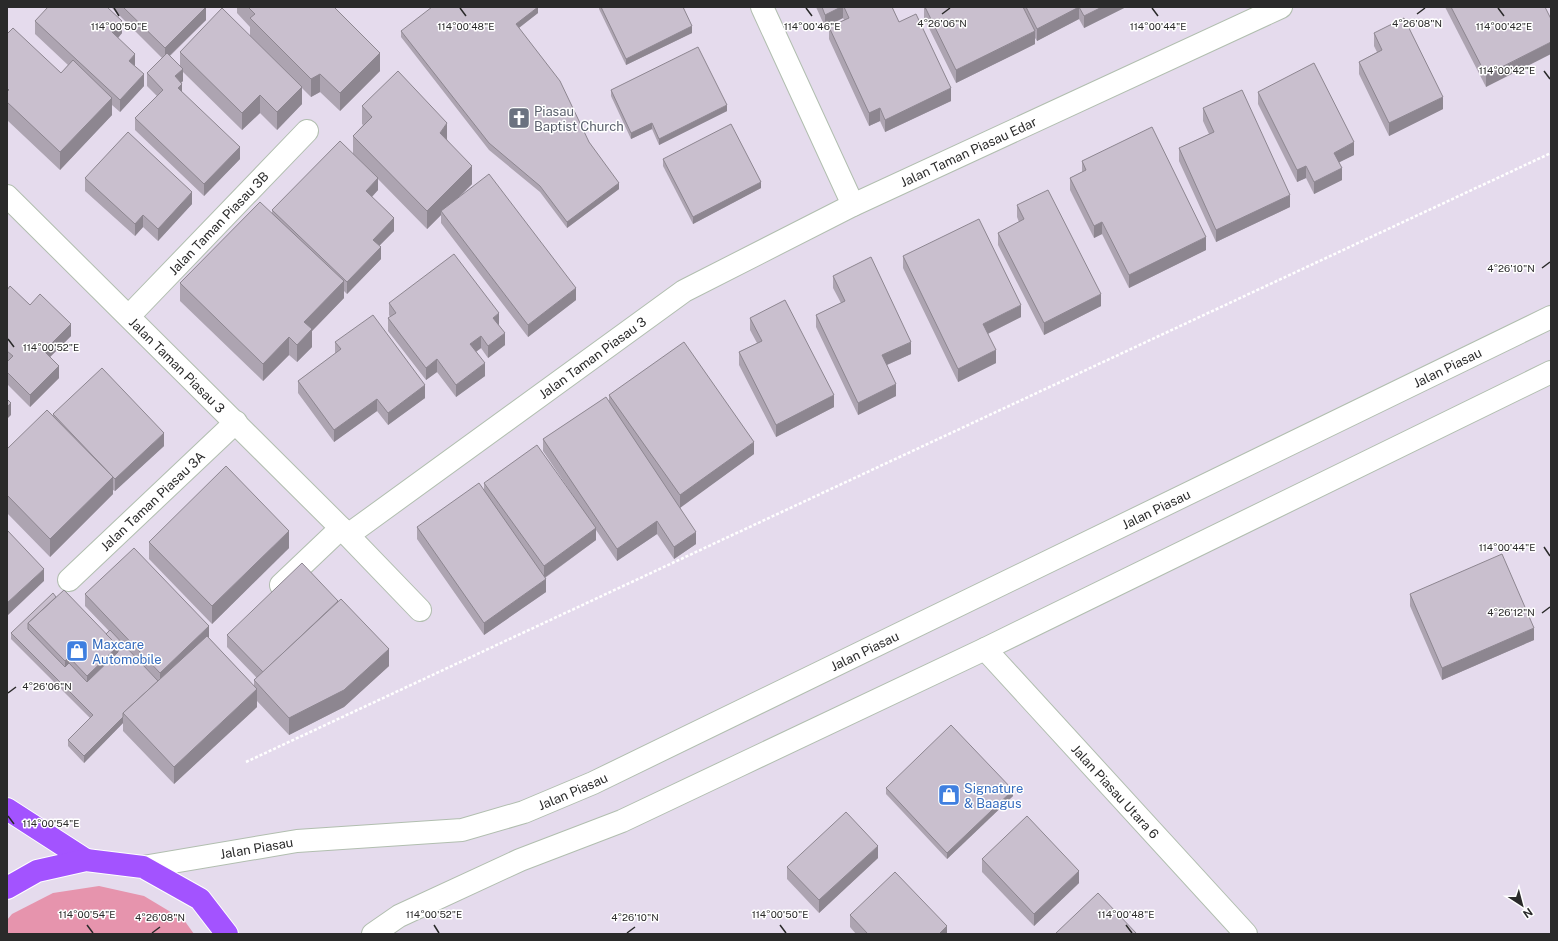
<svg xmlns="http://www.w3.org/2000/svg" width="1558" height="941" font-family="'Public Sans',sans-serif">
<rect width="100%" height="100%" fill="#e5dbed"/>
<path fill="#e694ad" d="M99,886l45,10 40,24 10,14h-187v-14l5,-6 41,-21z"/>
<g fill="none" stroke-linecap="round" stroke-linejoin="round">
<g stroke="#b1beaf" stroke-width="24">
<g id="minor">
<path d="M762,7l91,198"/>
<path id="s1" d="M7,196l334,332 79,82"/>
<path id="s2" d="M129,316l178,-185"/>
<path id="s3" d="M348,535l336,-244 169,-86 428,-198"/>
<path id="s4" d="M69,580l167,-158"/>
<path d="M281,585l60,-57"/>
<path id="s5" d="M985,649l261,285"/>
<path id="s6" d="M143,867l154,-26 165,-11 62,-18 69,-29 958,-466"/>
<path d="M373,934l26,-18 121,-56 102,-39 116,-55 247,-117 566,-277"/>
</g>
</g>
<g stroke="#fff" stroke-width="24">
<g id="highway">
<path d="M7,809l79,51"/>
<path d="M7,888l30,-17 49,-11 57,7 57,32 27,35"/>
</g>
</g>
<path stroke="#fff" stroke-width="2.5" stroke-dasharray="3 2" stroke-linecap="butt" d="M246,762l1305,-609"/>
<use href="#minor" stroke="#fff" stroke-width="22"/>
<use href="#highway" stroke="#a353ff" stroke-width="22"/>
</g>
<g fill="#ada4b1">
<path d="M111,7h95v13l-36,36 10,10v-14l70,-17v-8l-13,-14v-6h97l46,64 -40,40 -20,-19 -9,5 -9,-9v16l-25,26 -17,-17 -18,17 -59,-58v9l-2,1 1,10 58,67 -36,37 -69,-66v-12l22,-22 -10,-10v-13l15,-15z"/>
<path d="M599,7h84l9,26 -66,32 -27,-56z"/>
<path d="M816,7h76l7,15 52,79 -66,31 -5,-11 -11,5 -40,-87v-12l15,-7 -1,-2 -18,9z"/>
<path d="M924,7h200v1l-40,20 -5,-9 -42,22 -2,-3v6l-79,39 -32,-65z"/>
<path d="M1445,7h100l-59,80z"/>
<path d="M538,13l-19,15 70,114 30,47 -52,39 -27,-36 -51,-42 -88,-113v-6z"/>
<path d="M35,21l87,12 -4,5 17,28 9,20 -24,26 -8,-7v10l-52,55 -53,-50v-86l54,39 7,-8 -33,-31z"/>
<path d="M1374,33l69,76 -54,27 -30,-62v-12l18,-10 -3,-6z"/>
<path d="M611,90l116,21 -68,34 -7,-16 -21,10 -20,-43z"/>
<path d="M1258,92l96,63 -15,7 3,18 -28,14 -8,-16 -9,4 -39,-78z"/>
<path d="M362,106l85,33 25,45 -13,13 117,103 -48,37 -87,-114v-8l-14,14 -49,-50v11l-6,7 22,34 -15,15 2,13 -34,35 -3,-3v7l-32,33v16l-15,15 -8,-7 -26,26 -83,-80v-18l92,-70v-3l81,-56v-18l10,-11 -1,-1z"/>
<path d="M1203,108l87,99 -74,35 -37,-81v-13l30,-14 -6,-13z"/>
<path d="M663,159l98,29 -68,36 -30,-58z"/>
<path d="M1082,161l124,89 -77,38 -27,-54 -8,4 -24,-48v-12l12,-6z"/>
<path d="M85,178l107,26 -34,37 -15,-14 -8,9 -50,-45z"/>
<path d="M1017,205l84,101 -57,29 -46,-90v-12l21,-11 -2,-5z"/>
<path d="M903,256l118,61 -33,17 8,29 -38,19 -55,-114z"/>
<path d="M833,276l78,78 -24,11 9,31 -38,19 -42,-88v-12l25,-12 -8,-15z"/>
<path d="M7,290l23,15 41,31 -21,21 9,21 -29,29 -23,-23z"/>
<path d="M389,303l110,22v1l6,19 -17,13 -7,-10 -5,4 9,24 -29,21 -19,-25 -11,8 -38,-49v-13l2,-1 -1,-2z"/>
<path d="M750,318l84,89 -58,30 -37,-72v-13l18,-9 -7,-13z"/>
<path d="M335,342l90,56 -37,27 -11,-14 -43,31 -36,-49v-12l37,-27z"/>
<path d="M609,395l145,59 -74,53 16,37 -22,15 -17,-25 -40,27 -21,-31v10l-51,38 1,14 -62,43 -67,-96v-12l67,-37v-7l92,17 -33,-49v-12l66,-37z"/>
<path d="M53,414l111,32 -49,45 -2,-1v4l-63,63 -43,-44v-64l46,-34z"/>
<path d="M149,542l140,6 -77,76 -63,-65z"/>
<path d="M85,594l124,44 45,48v-6l3,-2 -30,-31v-12l162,31 -45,41 -55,28 -32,-34v6l-83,77 -51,-53v-8l-39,40 -16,-17v-6l22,-22 -79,-79v-6l45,-36 50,37 3,-3 -24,-25z"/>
<path d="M1410,594l124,46 -92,40 -32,-74z"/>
<path d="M886,788l127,8 -66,63 -61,-65z"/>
<path d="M878,858l-59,55 -32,-34v-12z"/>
<path d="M982,859l97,24 -45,43 -52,-54z"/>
<path d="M850,915l97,19h-91l-6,-7z"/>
</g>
<g fill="#8d8690">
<path d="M206,7v13l-41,40v-12z"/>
<path d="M538,7v6l-22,17v-6z"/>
<path d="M841,7h2v11l-18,9v-12z"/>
<path d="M1079,7v12l-42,22v-12z"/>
<path d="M1102,7h22v1l-40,20v-12z"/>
<path d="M122,21v12l-10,12v-13z"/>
<path d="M692,26v7l-66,32v-6z"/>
<path d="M1035,31v13l-79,39v-13z"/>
<path d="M1551,42v12l-65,33v-12z"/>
<path d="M380,53v18l-40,40v-18z"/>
<path d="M135,54v13l-6,-6z"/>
<path d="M183,69v12l-8,8v-13z"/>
<path d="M144,74v12l-24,26v-12z"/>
<path d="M320,74v18l-9,5v-18z"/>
<path d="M182,84v12l-4,-8z"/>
<path d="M302,87v17l-25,26v-18z"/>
<path d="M951,88v13l-66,31v-12z"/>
<path d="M260,95v18l-18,17v-17z"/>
<path d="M1443,97v12l-54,27v-13z"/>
<path d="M112,98v17l-52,55v-18z"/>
<path d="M727,105v6l-68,34v-6z"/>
<path d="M880,108v13l-11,5v-13z"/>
<path d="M447,123v17l-7,-7z"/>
<path d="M652,123v6l-21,10v-6z"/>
<path d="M1354,142v13l-20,10v-12z"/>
<path d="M240,147v12l-36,37v-12z"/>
<path d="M472,166v18l-29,29 -2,-2v4l-14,14v-18z"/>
<path d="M1306,166v12l-9,4v-12z"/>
<path d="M1342,168v12l-28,14v-12z"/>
<path d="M378,178v12l-12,13v-12z"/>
<path d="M761,182v6l-68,36v-7z"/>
<path d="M619,183v6l-52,39v-6z"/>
<path d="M192,192v12l-34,37v-12z"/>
<path d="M1290,195v12l-74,35v-12z"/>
<path d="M143,215v12l-8,9v-12z"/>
<path d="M394,218v13l-21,21v-12z"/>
<path d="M1102,222v12l-8,4v-12z"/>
<path d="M1206,237v13l-77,38v-13z"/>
<path d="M381,247v12l-34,35v-12z"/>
<path d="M344,281v17l-32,33v16l-15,15v-17l7,-23z"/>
<path d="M576,288v12l-48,37v-12z"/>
<path d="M1101,294v12l-57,29v-12z"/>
<path d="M1021,305v12l-38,19v-12z"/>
<path d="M499,313v12l-6,5v-12z"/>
<path d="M71,324v12l-27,27v-12z"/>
<path d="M505,333v12l-17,13v-12z"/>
<path d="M481,336v12l-11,8v-12z"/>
<path d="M289,337v18l-26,26v-17z"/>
<path d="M911,342v12l-29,13v-12z"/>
<path d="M996,350v13l-38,19v-13z"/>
<path d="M437,359v13l-11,8v-12z"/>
<path d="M485,363v13l-29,21v-12z"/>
<path d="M59,366v12l-29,29v-12z"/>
<path d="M896,384v12l-38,19v-12z"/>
<path d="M425,385v13l-37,27v-12z"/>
<path d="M834,395v12l-58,30v-12z"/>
<path d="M377,399v12l-43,31v-12z"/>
<path d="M11,403v12l-4,4v-12z"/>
<path d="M164,433v13l-49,45v-12z"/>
<path d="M754,442v12l-74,54v-13z"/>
<path d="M113,477v17l-63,63v-18z"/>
<path d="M657,521v13l-40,27v-12z"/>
<path d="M596,528v12l-52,38v-12z"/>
<path d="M289,531v17l-77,76v-18z"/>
<path d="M696,532v12l-22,15v-12z"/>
<path d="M44,569v12l-37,35v-13z"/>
<path d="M546,579v13l-62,43v-12z"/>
<path d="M209,626v13l-49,46v-12z"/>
<path d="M1534,628v12l-92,40v-12z"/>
<path d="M118,646v13l-31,29v-12z"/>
<path d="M389,649v17l-45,41 -55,28v-17z"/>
<path d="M69,657v13l-4,3v-12z"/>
<path d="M257,689v18l-83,77v-17z"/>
<path d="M123,717v6l-39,40v-7z"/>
<path d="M1013,790v6l-66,63v-6z"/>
<path d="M878,846v12l-59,55v-13z"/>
<path d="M1079,871v12l-45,43v-12z"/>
<path d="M947,926v8h-8z"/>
</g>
<g fill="#c9bfce" stroke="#8d8690">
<path d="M48,7h59l15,14 -10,11 23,22 -6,7 15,13 -24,26 -85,-79z"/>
<path d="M123,7h83l-41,41z"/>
<path d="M248,7h86l46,46 -40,40 -20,-19 -9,5 -61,-61 5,-4z"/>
<path d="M432,7h106l-22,17 44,57 29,61 30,41 -52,39 -27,-36 -51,-43 -88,-112z"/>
<path d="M601,7h82l9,19 -66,33z"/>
<path d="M822,7h19l-16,8z"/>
<path d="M844,7h48l7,15 17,-8 35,74 -66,32 -5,-12 -11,5 -40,-86 20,-9z"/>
<path d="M925,7h98l12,24 -79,39z"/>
<path d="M1026,7h76l-18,9 -5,-9 -42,22z"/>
<path d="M1451,7h94l6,12v23l-65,33z"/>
<path d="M222,8l80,79 -25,25 -17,-17 -18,18 -62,-61z"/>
<path d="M1404,18l39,79 -54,26 -30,-61 23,-12 -8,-17z"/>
<path d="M13,28l48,45 12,-13 39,38 -52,54 -53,-50v-11l2,-1 -2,-2v-54z"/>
<path d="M698,47l29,58 -68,34 -7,-16 -21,10 -20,-43z"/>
<path d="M167,53l16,16 -8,7 7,8 -4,4 62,59 -36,37 -69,-66 28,-28 -16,-17z"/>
<path d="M1314,63l40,79 -20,11 8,15 -28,14 -8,-16 -9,4 -39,-78z"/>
<path d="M398,71l49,52 -7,10 32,33 -45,45 -74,-75 19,-19 -10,-11z"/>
<path d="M1242,90l48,105 -74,35 -37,-82 35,-16 -11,-24z"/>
<path d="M731,124l30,58 -68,35 -30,-58z"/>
<path d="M1152,127l54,110 -77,38 -27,-53 -8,4 -24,-48 16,-8 -4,-9z"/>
<path d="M128,132l64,60 -34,37 -15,-14 -8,9 -50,-46z"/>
<path d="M340,141l38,37 -12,13 28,27 -21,22 8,7 -34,35 -75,-72z"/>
<path d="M489,174l87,114 -48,37 -87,-114z"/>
<path d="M1048,190l53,104 -57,29 -46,-90 26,-14 -7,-14z"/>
<path d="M260,202l84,79 -40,41 8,7 -15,16 -8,-8 -26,27 -83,-81z"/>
<path d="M979,219l42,86 -38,19 13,26 -38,19 -55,-113z"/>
<path d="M454,254l45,59 -6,5 12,15 -17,13 -7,-10 -11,8 15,19 -29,22 -19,-26 -11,9 -38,-50 8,-5 -7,-10z"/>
<path d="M871,257l40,85 -29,13 14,29 -38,19 -42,-88 29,-14 -12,-25z"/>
<path d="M10,286l20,19 10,-11 31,30 -27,27 15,15 -29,29 -23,-23v-10l6,-6 -6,-5v-61z"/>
<path d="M785,300l49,95 -58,30 -37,-73 23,-11 -12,-23z"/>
<path d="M373,315l52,70 -37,28 -11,-14 -43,31 -36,-49 43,-32 -6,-7z"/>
<path d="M684,342l70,100 -74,53 -71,-100z"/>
<path d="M102,368l62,65 -49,46 -2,-2 -60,-63z"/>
<path d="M606,397l90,135 -22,15 -17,-26 -40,28 -74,-110z"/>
<path d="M7,399l4,4 -4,4z"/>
<path d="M47,410l66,67 -63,62 -43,-44v-46z"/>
<path d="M537,445l59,83 -52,38 -60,-83z"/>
<path d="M226,466l63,65 -77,75 -63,-64z"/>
<path d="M479,483l67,96 -62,44 -67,-96z"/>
<path d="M7,530l37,39 -37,34z"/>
<path d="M134,548l75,78 -49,47 -75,-79z"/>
<path d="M1502,554l32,74 -92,40 -32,-74z"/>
<path d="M302,563l36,38 -75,71 -36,-37z"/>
<path d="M64,590l54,56 -31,30 -18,-19 -4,4 -37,-38z"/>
<path d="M53,593l3,4 -28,26v6l37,38 4,-4 18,19 31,-30v-6l-12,-12 4,-4 48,51 -35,32v4l-39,39 -16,-16 25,-25 -82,-82z"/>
<path d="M341,599l48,50 -45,41 -55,28 -35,-38z"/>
<path d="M207,636l50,53 -83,78 -51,-54z"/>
<path d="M951,725l62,65 -66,63 -61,-65z"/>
<path d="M846,812l32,34 -59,54 -32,-33z"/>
<path d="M1027,816l52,55 -45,43 -52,-55z"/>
<path d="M895,872l52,54 -8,8h-71l-18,-19z"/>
<path d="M1098,893l39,41h-82z"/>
</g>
<path fill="none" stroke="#2a2a2a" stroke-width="1.5" d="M114,8l5,8M460,8l6,8M806,8l6,8M1152,8l6,8M1498,8l6,8M942,14l8,-6M1417,14l8,-6M1544,71l6,8M1542,268l8,-6M8,339l6,8M1544,547l6,9M1542,613l8,-6M8,693l8,-6M8,816l6,8M87,925l6,8M434,925l5,8M780,925l6,8M1126,925l6,8M152,933l8,-6M627,933l8,-6"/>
<defs>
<g id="church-square" transform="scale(1.15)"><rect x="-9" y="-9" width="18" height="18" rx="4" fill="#6b7280" stroke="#fff"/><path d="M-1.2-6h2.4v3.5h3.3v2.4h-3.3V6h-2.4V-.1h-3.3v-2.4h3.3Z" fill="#fff"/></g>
<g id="shop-square" transform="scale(1.15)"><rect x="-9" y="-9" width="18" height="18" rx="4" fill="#3f7fe0" stroke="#fff"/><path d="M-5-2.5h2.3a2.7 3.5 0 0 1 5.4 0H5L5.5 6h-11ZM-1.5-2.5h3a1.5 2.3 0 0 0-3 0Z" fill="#fff"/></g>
</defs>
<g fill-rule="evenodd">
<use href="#church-square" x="519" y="118"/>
<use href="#shop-square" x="77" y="651"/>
<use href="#shop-square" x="949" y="795"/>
</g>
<g text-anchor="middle" stroke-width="3" stroke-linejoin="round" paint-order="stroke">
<g font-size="13" fill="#5b616d" stroke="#fff" text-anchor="start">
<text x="534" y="116">Piasau<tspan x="534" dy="15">Baptist Church</tspan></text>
</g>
<g font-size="13" fill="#2a2a2a" stroke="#fff">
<text dy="5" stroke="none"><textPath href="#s3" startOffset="732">Jalan Taman Piasau Edar</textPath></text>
<text dy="5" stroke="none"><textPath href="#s2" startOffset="129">Jalan Taman Piasau 3B</textPath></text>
<text dy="5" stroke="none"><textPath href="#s3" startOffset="302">Jalan Taman Piasau 3</textPath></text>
<text dy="5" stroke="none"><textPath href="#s1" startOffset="240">Jalan Taman Piasau 3</textPath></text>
<text dy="5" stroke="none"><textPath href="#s6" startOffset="1411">Jalan Piasau</textPath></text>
<text dy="5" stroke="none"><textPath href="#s4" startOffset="115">Jalan Taman Piasau 3A</textPath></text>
<text dy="5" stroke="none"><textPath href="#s6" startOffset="1087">Jalan Piasau</textPath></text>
<text dy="5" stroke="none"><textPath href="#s6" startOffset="763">Jalan Piasau</textPath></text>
<text dy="5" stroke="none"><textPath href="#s6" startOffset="439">Jalan Piasau</textPath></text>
<text dy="5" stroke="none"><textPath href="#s5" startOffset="193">Jalan Piasau Utara 6</textPath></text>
<text dy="5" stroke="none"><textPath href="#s6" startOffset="115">Jalan Piasau</textPath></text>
</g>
<g font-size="13" fill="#366cbe" stroke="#fff" text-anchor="start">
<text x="92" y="649">Maxcare<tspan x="92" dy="15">Automobile</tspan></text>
<text x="964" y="793">Signature<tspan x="964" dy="15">&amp; Baagus</tspan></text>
</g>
</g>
<g font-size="10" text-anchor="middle" fill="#2a2a2a" stroke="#fff" stroke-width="3" stroke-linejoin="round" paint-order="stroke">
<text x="942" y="27">4°26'06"N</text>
<text x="1417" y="27">4°26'08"N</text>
<text x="119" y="30">114°00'50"E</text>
<text x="466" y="30">114°00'48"E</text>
<text x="812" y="30">114°00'46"E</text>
<text x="1158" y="30">114°00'44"E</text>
<text x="1504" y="30">114°00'42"E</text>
<text x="1507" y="74">114°00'42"E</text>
<text x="1511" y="272">4°26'10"N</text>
<text x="51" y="351">114°00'52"E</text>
<text x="1507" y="551">114°00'44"E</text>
<text x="1511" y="616">4°26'12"N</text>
<text x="47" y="690">4°26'06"N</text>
<text x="51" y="827">114°00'54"E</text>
<text x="87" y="918">114°00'54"E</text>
<text x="434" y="918">114°00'52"E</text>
<text x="780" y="918">114°00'50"E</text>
<text x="1126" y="918">114°00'48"E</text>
<text x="160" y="921">4°26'08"N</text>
<text x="635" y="921">4°26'10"N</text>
</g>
<rect width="1558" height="941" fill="none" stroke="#2a2a2a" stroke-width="16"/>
<g transform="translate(1522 905) rotate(144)" stroke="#ffffff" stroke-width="3" paint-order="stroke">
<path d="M0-3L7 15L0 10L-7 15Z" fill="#2a2a2a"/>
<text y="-6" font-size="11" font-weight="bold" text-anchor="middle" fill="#2a2a2a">N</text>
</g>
</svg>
